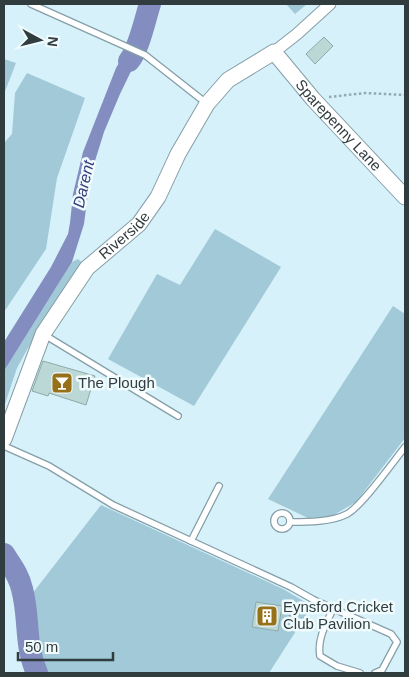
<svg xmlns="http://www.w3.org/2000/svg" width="409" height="677" font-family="Arial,sans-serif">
<rect width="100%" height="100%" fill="#d6f1fa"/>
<g fill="#a1c9d7">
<path d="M286,4h21l-12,10z"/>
<path d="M4,59l12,4 -12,31z"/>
<path d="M27,73l58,25 -28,80 -11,71 -42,63v-169l8,-9 3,-41z"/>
<path d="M215,229l66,38 -87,139 -86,-47 49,-85 23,11z"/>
<path d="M78,259l6,5 -56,84 -11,20 -13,39v-36l68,-109z"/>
<path d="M393,306l12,8v124l-49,64 -24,14 -24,2 -40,-19z"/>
<path d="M101,505l182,84 29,17 -43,67h-225l-15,-45 3,-34z"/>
</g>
<g fill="#838dbf">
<path d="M136,30l10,5 -6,22 -5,6 -15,31 -16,38 -14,45 -6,47 -12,38 -68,109v-29l47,-75 17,-33 2,-11 3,-29 10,-42 33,-84 6,-10 7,-5z"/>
<path d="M4,546l20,27 10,36 -17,1 -2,-22 -11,-21z"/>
</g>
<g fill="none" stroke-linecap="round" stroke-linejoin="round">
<g stroke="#838dbf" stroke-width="22">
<path d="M129,61c10,-12 16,-42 21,-57"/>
<path d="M4,554c7,11 15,21 18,35 8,29 2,55 15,84"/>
</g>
</g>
<g fill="#bbd8d7" stroke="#8eaaa8">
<path d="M324,37l9,9 -18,18 -9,-10z"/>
<path d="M43,361l52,15 -9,29 -37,-12 -1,3 -16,-5z"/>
<path d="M256,602l26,4 -4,25 -26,-4z"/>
</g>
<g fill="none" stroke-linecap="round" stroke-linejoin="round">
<g stroke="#859ea7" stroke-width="8">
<g id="service">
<path d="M31,4l114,51 61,48"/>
<path d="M43,334l135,82"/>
<path d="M4,446l45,20 64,39 178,82 23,13 77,34 6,8 -15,28 -7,3"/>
<circle cx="282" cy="521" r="8"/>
<path d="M290,522c17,0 42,0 57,-8 15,-8 46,-52 58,-67"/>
<path d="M191,541l28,-55"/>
<path d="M333,609c-7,15 -16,30 -13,47l17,10 23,7"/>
</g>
</g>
<g stroke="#859ea7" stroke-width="13">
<path id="minor" d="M274,52l23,-18 33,-30"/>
</g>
<g stroke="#859ea7" stroke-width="17">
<g id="tertiary">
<path id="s1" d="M4,439l39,-105 44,-66 52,-44 19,-27 20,-43 29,-50 21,-24 46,-28 39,47 92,98"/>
</g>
</g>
<g stroke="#95a9b0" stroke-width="2.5" stroke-dasharray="2.5 2.5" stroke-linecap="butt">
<path d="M329,97l36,-4 40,2"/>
<path d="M287,627l6,-24v-4"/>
</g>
<use href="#service" stroke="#fff" stroke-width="5.5"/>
<use href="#minor" stroke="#fff" stroke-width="11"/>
<use href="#tertiary" stroke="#fff" stroke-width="15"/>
</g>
<defs>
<g id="bar-square" transform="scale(1.125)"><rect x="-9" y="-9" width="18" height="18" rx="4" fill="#96711a" stroke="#f0fbfe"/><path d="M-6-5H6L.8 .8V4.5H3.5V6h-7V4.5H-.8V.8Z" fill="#fff"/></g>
<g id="building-square" transform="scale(1.125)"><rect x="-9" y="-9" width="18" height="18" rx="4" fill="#96711a" stroke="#f0fbfe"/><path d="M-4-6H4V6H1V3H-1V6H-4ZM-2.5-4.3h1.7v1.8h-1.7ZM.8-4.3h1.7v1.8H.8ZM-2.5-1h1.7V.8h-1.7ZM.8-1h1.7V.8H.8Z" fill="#fff"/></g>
</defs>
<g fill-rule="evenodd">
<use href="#bar-square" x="62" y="383"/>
<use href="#building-square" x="267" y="616"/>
</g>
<g text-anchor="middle" stroke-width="5" stroke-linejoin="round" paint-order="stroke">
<g font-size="15" fill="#313c3f" stroke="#f0fbfe">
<text dy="5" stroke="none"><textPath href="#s1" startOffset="581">Sparepenny Lane</textPath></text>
<text dy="5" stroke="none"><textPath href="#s1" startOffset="241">Riverside</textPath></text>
</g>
<g font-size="15" fill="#313c3f" stroke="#f0fbfe" text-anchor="start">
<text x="78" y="388">The Plough</text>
<text x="283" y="612">Eynsford Cricket<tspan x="283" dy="17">Club Pavilion</tspan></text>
</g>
<g font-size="16" font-style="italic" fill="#353c7b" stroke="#f0fbfe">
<text transform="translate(83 184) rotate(-77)" y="6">Darent</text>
</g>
</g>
<rect width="409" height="677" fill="none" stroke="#313c3f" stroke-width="10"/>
<g transform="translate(40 40) rotate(97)" stroke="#f0fbfe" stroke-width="4" paint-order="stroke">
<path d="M0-4L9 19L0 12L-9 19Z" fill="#313c3f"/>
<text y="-8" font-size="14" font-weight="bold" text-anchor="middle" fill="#313c3f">N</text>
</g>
<path d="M18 652v8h95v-8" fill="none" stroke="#313c3f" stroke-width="2.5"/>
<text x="25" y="652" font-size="15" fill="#313c3f" stroke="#f0fbfe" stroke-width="4" paint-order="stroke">50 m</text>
</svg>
